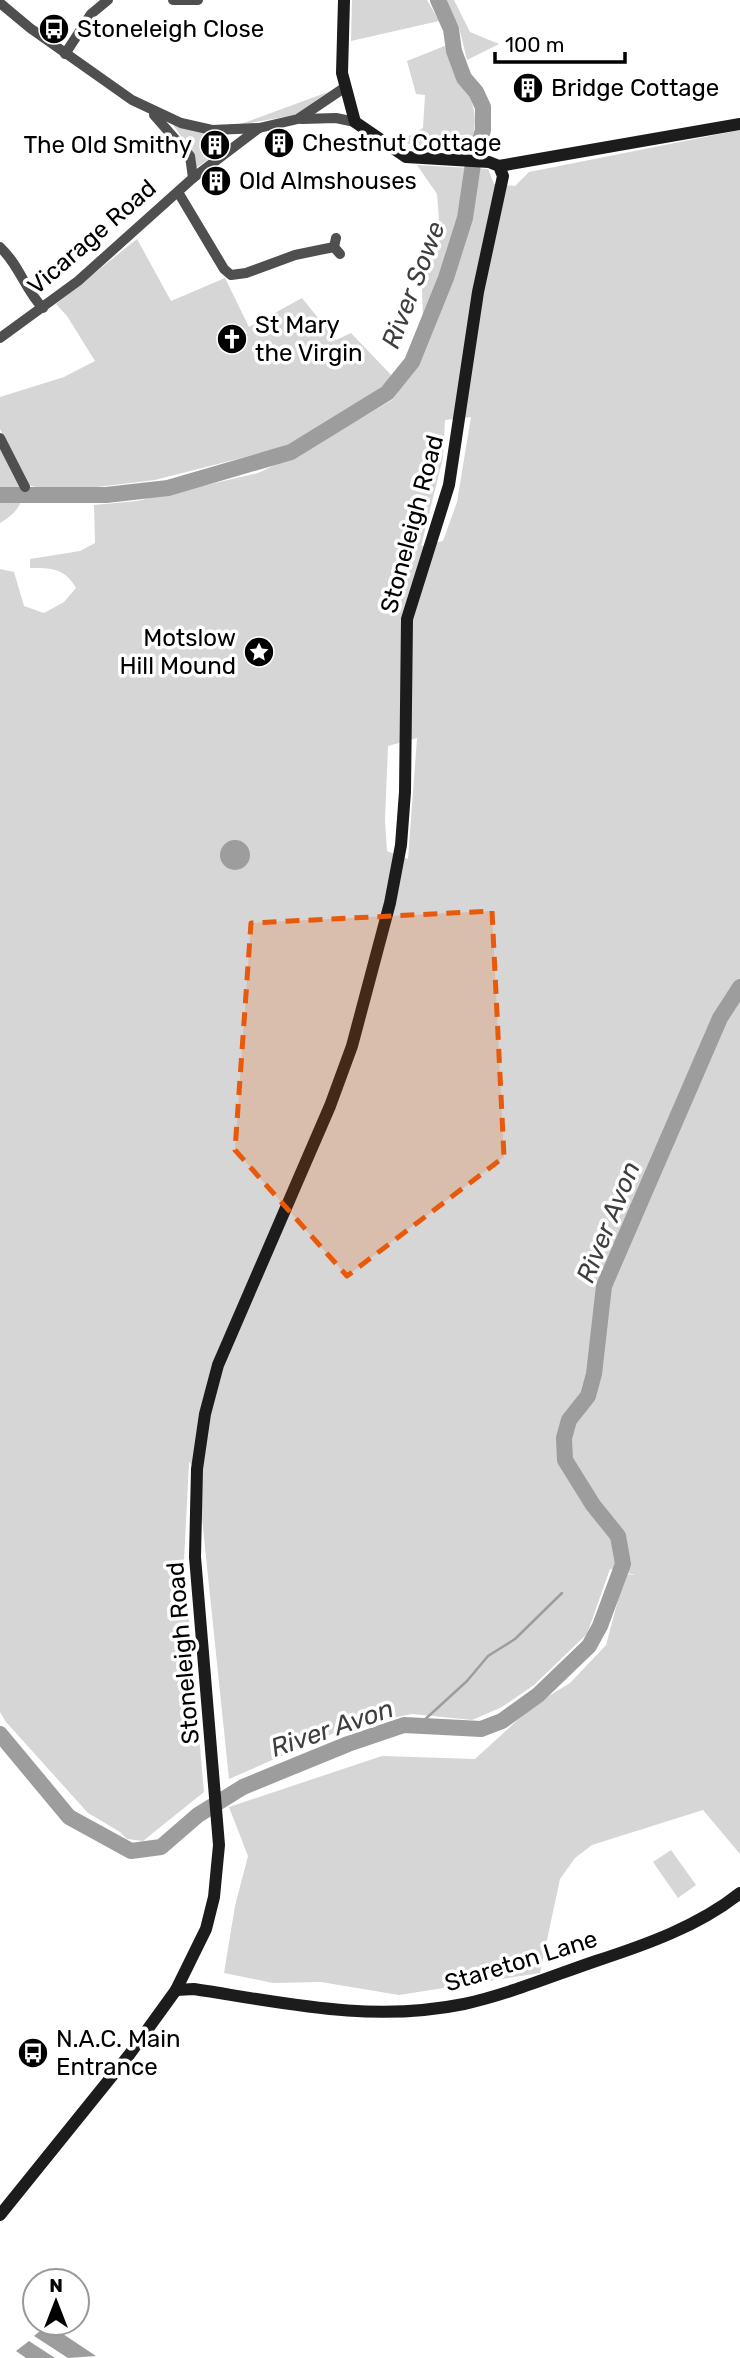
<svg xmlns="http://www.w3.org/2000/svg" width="740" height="2358" font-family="Rubik,sans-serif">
<rect width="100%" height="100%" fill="#fff"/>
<g fill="#d6d6d6" fill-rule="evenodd">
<path d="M352,0h75l12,21 -88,20z"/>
<path d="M446,0h8l16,32 29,12 -32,16 -8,-33z"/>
<path d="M447,45c13,44 40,57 22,106l-48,-3 -21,-7 23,-13 2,-33 -9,-1 -9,-33z"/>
<path d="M328,92l-32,23 -58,10z"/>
<path d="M172,123l40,11 1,5 -6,2 3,12 22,-10 -36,25 -4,-15z"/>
<path d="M740,130v1724l-37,-44 -111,35 -17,13 -15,21 -20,94 -141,22 -78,-13 -48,1 -49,-10 11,-67 13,-50 -19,-49 153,-51 93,3 59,-54 36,-22 36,-38 19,-71 11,1 -26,-6 -23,65 -53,51 -32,22 -30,13 -60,-6 -64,13 -119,52 -32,-309 -8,-8 -5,99 20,231 -61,49 -16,-2 -7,-7 -32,-19 -82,-91 -6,-10v-1143l14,3 10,34 20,7 20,-11 12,-14c-11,-20 -25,-20 -46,-20v-9l50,-8 15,-8 -1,-38 43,-4 121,-28 52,-25 82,-48 32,-46 -2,-66 13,-38 4,-30 -2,-26 -20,-29 71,4 6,15 21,2 14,-14zM471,417l-14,85 -14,39 -22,5 22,-88 2,-38zM417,738l-9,121 -21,-8 -2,-31 3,-74z"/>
<path d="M137,239l34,62 54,-23 24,49 53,-29 34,42 15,-7 42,44 -20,17 -75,47 -29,10 -114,29 -58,7h-61l-8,-2 -28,-56v-32l64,-20 31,-16 -28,-45 -11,-12z"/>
<path d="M0,442c17,33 41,57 0,81z"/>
<path d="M671,1850l25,35 -18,13 -25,-36z"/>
</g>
<g fill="#9d9d9d">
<circle cx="235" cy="855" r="15"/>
<path d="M48,2324l48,32 -28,2 -34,-22z"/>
<path d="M29,2341l26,17h-29l-10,-7z"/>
</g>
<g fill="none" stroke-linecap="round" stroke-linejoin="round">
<path stroke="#9d9d9d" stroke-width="2.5" d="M420,1724l47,-43 21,-25 27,-17 47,-46"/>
<g stroke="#9d9d9d" stroke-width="16">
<path d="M0,495h106l62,-7 123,-36 96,-59 25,-31 34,-84 19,-60 8,-54 10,-34v-23l-7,-15 -12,-14 -10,-27 -3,-22 -13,-29"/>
<path d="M0,1734l69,83 62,34 30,-4 37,-32 45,-28 105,-43 56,-19 77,4 21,-8 36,-26 51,-49 11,-20 23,-62 -5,-28 -25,-31 -28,-45 -1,-22 5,-18 19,-24 6,-22 10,-88 116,-268 20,-31"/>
</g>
<g stroke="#4f4f4f" stroke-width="10">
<path d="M173,0h25"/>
<path d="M0,3l30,25 102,72 49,23 31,7 47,-2 39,-9 46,-31"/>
<path d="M65,54l26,-40 17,-14"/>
<path d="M302,119l34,-1 19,4"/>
<path d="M193,178l66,-50"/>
<path d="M178,192l46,77 7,6 15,-2 49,-18 39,-8"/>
<path d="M336,238l-2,9 6,7"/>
<path d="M0,247c20,19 25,43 43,61"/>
<path d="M0,338l78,-57 115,-103 -3,-22 -36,-41"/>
<path d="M0,438l25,49"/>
</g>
<g stroke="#1c1c1c" stroke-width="12">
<path d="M499,166l241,-42"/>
<path d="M176,1990l18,-1c91,14 177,34 270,15 45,-10 88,-28 132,-43 49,-16 103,-35 144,-68"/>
<path d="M0,2215l129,-160 47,-65 30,-61 8,-32 5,-52 -24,-288 2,-88 8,-55 13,-49 112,-259 22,-60 38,-143 11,-58 4,-53 2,-173 42,-134 29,-193 25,-116 -4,-10 -10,-4 -83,-5 -51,-35 -13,-49 2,-73"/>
</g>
</g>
<path fill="#e8590c" fill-opacity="0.2" stroke="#e8590c" stroke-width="5" stroke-dasharray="14 9" stroke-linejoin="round" d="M492,911l12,246 -157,119 -112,-126 16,-227z"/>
<defs>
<g id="bus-disc" transform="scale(1.575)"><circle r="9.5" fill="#000" stroke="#fff"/><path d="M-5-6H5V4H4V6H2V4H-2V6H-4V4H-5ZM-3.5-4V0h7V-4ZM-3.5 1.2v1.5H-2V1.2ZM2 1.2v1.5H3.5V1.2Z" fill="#fff"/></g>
<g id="building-disc" transform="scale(1.575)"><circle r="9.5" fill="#000" stroke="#fff"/><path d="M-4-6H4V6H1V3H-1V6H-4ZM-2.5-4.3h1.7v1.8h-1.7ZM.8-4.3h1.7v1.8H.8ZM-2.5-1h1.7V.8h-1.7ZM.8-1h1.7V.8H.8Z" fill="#fff"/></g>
<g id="church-disc" transform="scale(1.575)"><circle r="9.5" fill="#000" stroke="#fff"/><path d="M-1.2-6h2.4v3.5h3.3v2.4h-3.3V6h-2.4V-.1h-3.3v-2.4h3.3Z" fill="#fff"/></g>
<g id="sight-disc" transform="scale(1.575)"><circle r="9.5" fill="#000" stroke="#fff"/><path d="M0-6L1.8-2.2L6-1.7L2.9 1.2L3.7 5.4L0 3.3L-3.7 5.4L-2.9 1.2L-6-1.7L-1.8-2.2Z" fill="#fff"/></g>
</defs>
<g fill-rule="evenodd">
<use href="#bus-disc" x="54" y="29"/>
<use href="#building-disc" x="528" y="88"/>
<use href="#building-disc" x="279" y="143"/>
<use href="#building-disc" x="215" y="145"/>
<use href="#building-disc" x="216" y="181"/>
<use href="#church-disc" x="232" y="339"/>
<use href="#sight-disc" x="259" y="652"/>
<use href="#bus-disc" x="33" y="2053"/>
</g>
<g text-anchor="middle" stroke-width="7" stroke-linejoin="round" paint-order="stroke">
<g font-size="24" fill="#000" stroke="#fff" text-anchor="start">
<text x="77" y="37">Stoneleigh Close</text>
<text x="551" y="96">Bridge Cottage</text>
<text x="302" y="151">Chestnut Cottage</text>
<text x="192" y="153" text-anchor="end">The Old Smithy</text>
<text x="239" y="189">Old Almshouses</text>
<text x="255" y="333">St Mary<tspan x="255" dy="28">the Virgin</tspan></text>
<text x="236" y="646" text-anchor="end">Motslow<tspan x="236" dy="28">Hill Mound</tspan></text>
<text x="56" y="2047">N.A.C. Main<tspan x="56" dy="28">Entrance</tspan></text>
</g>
<g font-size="24" fill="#000" stroke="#fff">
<text transform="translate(92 237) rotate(-41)" y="8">Vicarage Road</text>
<text transform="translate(412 524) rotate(-75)" y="8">Stoneleigh Road</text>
<text transform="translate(183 1653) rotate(-95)" y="8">Stoneleigh Road</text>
<text transform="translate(521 1961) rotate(-17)" y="8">Stareton Lane</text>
</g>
<g font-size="26" font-style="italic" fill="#3e3e3e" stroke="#fff">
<text transform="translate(413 285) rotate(-69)" y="9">River Sowe</text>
<text transform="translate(608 1222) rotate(-68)" y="9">River Avon</text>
<text transform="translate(332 1728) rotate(-19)" y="9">River Avon</text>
</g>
</g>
<g transform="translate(56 2302)"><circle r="33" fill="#ffffff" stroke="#999999" stroke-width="2"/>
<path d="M0-5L12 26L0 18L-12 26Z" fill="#000000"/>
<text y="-10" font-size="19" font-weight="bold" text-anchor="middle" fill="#000000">N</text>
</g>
<path d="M495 52v10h130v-10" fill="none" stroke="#000000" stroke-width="3.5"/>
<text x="505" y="52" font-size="21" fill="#000000" stroke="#ffffff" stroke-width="5" paint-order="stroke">100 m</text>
</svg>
